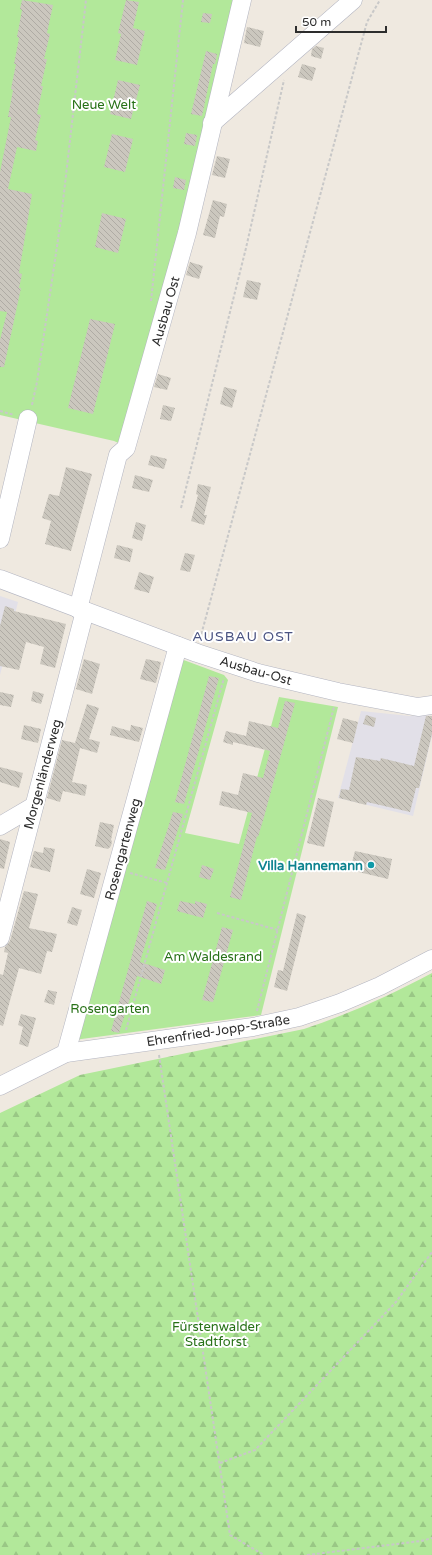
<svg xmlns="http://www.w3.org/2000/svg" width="432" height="1555" font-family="'Varela Round',sans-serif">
<defs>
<pattern id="forest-firs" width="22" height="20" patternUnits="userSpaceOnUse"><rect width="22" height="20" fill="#b2e89a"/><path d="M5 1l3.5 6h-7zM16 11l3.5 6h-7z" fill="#99c785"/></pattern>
<pattern id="building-back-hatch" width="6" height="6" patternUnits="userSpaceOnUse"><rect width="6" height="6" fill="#cbc7be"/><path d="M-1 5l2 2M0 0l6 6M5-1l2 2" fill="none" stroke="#afaba4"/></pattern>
</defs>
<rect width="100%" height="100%" fill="#efe9e0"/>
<g fill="#e2e0e8">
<path d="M0,596l18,6 -18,73z"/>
<path d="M361,711l49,5 14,-1 8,1v19l-19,81 -75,-18z"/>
</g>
<path fill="url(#forest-firs)" d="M432,973v582h-432v-442l80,-38 224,-46c45,-15 87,-34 128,-56z"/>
<g fill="#b2e89a">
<path d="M0,0h236l-52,211 -61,234 -9,-4 -114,-26z"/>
<path d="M181,659l43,16 4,5 -43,153 54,11 40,-147 59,10 -77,308 -187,25z"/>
</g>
<g fill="url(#building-back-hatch)">
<path d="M22,0l31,5 -6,28 3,1 -6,25h3l-6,27h2l-6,28 4,1 -6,25 3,1 -2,10 -19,-4 -9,42 24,5 -13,79 3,1 -3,14h2l-17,79h-4v-27l7,-28 -7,-1v-139l11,-55h-3l5,-27 -2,-1 5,-25h-2l5,-26 -2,-1 5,-27 -2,-1z"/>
<path d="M126,0l13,2 -6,26 12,3 -8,34 -22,-5 6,-26 -3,-1z"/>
<path d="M203,13l9,1 -2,9 -9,-1z"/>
<path d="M247,27l17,4 -4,16 -16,-4z"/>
<path d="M316,46l8,2 -3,11 -10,-3 1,-7z"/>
<path d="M206,51l11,3 -2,10h-2l-11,52 -11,-2z"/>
<path d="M302,64l14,4 -4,13 -14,-4z"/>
<path d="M118,80l22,5 -9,34 -21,-5z"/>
<path d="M186,133l11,2 -2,11 -11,-2z"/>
<path d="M112,134l21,5 -8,33 -21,-5z"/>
<path d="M217,156l13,3 -5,19 -13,-3z"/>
<path d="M175,177l11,3 -2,10 -11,-2z"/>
<path d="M213,200l14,4 -3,13 -4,-1 -5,22 -12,-3z"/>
<path d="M102,213l24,6 -8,34 -23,-6z"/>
<path d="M190,262l13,4 -4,13 -13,-4z"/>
<path d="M247,280l14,3 -4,17 -14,-3z"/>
<path d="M90,319l25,5 -22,90 -25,-6z"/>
<path d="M158,374l13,4 -4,12 -13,-3z"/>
<path d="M224,387l13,3 -5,18 -12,-4z"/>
<path d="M163,405l12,3 -4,13 -11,-2z"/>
<path d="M151,455l16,4 -3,10 -16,-4z"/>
<path d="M66,467l26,7 -21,77 -26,-7 6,-23 -9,-3 7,-24 10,2z"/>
<path d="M135,475l18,5 -4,12 -17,-4z"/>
<path d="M198,484l13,3 -7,28h3l-3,10 -13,-4 7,-26 -2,-1z"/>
<path d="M136,522l10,3 -4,16 -10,-3z"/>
<path d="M117,545l16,4 -3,13 -16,-4z"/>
<path d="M185,553l10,2 -5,17 -10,-2z"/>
<path d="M139,572l15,5 -5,16 -15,-4z"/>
<path d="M5,606l9,3v2l52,13 -11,44 -15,-4 4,-17 -18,-5 -7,28 -19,-4v-40z"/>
<path d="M84,659l16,5 -8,30 -16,-5z"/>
<path d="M146,659l15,3 -5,21 -16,-4z"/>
<path d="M209,676l10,2 -35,126 -9,-2z"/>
<path d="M33,691l11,3 -3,10 -10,-3z"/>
<path d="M0,692l14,3 -3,12 -11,-2z"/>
<path d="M285,701l10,2 -31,114 -6,20 -1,-1 -16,64 -11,-3 22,-84 -33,-8 3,-14 16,4 5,-22 20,5 7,-27 -37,-9v3l-10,-3 3,-11 20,5 3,-15 29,7z"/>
<path d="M87,704l12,4 -10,31 11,3 -3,11 -17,-5 -8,34 15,3 -2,11 -22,-5 -3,11 -13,-4 15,-58 13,3z"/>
<path d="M366,715l10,3 -2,9 -11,-3z"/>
<path d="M426,716h6v18l-13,54h-3l-6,24 -43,-10 -1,3 -27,-7 2,-9 8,1 7,-33 24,4 1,-3 33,8z"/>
<path d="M343,718l15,4 -5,21 -16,-4z"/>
<path d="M24,725l17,4 -3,14 -17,-4z"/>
<path d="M131,725l12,3 -4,14 -29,-7 2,-9 18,5z"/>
<path d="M0,767l23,6 -4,15 -19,-6z"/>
<path d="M318,798l16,4 -10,45 -17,-4z"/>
<path d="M173,812l10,2 -18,56 -10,-2z"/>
<path d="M100,822l14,3 -3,15 1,1 -1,5 -3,3 -13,-3z"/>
<path d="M0,839l10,3 -6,27 -4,-1z"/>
<path d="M44,847l11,2 -5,23 -20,-5 4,-16 9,2z"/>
<path d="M355,851l37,8 -4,20 -38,-9z"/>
<path d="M202,865l12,4 -4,11 -11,-3z"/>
<path d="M87,869l14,4 -7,25 -14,-4z"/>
<path d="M24,891l14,3 -9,34 28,6 -5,18 -5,-1 -6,23 -22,-6 -16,58 -3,-1v-51l3,1 5,-22 -4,-1 1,-5 5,-6z"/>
<path d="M147,901l10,3 -17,58 25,8 -4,14 -24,-8 -18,57 -8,-2z"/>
<path d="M180,901l15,3v-3l12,3 -4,14 -26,-7z"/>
<path d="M72,907l10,3 -5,16 -10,-3z"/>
<path d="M297,913l9,3 -19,75 -13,-4 4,-17 5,1z"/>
<path d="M222,927l11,3 -20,72 -11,-2z"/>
<path d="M48,990l9,2 -3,13 -10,-3z"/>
<path d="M21,1014l15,4 -8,29 -9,-3 4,-17 -5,-2z"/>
</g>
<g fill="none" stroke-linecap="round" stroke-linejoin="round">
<g stroke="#b3b5c1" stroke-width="19">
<g id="minor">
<path d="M212,123l141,-123"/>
<path d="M0,539l28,-120"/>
<path d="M0,579l197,74 61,20 80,19 80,15 14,-2"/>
<path d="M78,609l40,-154 8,-7 61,-215 55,-233"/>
<path d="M0,826l34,-20"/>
<path d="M0,938l85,-327"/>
<path d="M66,1053l112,-407"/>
<path d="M0,1086l66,-33 187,-26 46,-10 41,-14 40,-17 52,-27"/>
</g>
</g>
<g stroke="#c8c8c8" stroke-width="2" stroke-dasharray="3 2" stroke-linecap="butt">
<path d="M151,301l32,-301"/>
<path d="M32,405l5,-23 24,-163 25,-219"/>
<path d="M0,411l14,4"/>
<path d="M181,508l65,-260 38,-168"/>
<path d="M200,639l167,-617 13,-22"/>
<path d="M130,873l37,10"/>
<path d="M217,913l61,17"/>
<path d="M257,1011l77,-304"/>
<path d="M126,1030l98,-352"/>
<path d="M159,1055l71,480 34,20"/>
<path d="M220,1463l35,-13 141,-148 36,-50"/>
<path d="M307,1555l114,-14 11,-3"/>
</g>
<use href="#minor" stroke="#fff" stroke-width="18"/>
</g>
<circle fill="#0f9aa8" stroke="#fff" stroke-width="1.5" cx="371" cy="865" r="4"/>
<g text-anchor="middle" stroke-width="4" stroke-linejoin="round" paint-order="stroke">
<g font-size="13" fill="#277117" stroke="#fff">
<text x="104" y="109">Neue Welt</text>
<text x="213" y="961">Am Waldesrand</text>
<text x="110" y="1013">Rosengarten</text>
<text x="216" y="1331">Fürstenwalder<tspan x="216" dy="15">Stadtforst</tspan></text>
</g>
<g font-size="13" fill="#2d2d2d" stroke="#fff">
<text transform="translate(165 311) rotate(-74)" y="5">Ausbau Ost</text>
<text transform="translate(256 670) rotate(16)" y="5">Ausbau-Ost</text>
<text transform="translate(42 774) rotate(-75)" y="5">Morgenländerweg</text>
<text transform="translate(122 849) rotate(-75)" y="5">Rosengartenweg</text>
<text transform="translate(218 1030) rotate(-9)" y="5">Ehrenfried-Jopp-Straße</text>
</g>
<g font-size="13" font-weight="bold" fill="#0d838f" stroke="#fff" text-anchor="end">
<text x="363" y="870">Villa Hannemann</text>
</g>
<g font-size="14" letter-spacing="1" fill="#4a5382" stroke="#fff">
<text x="243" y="641">AUSBAU OST</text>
</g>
</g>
<path d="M296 26v6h90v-6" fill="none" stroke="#2d2d2d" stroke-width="2"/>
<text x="302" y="26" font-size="12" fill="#2d2d2d" stroke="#ffffff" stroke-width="3" paint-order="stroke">50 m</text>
</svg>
